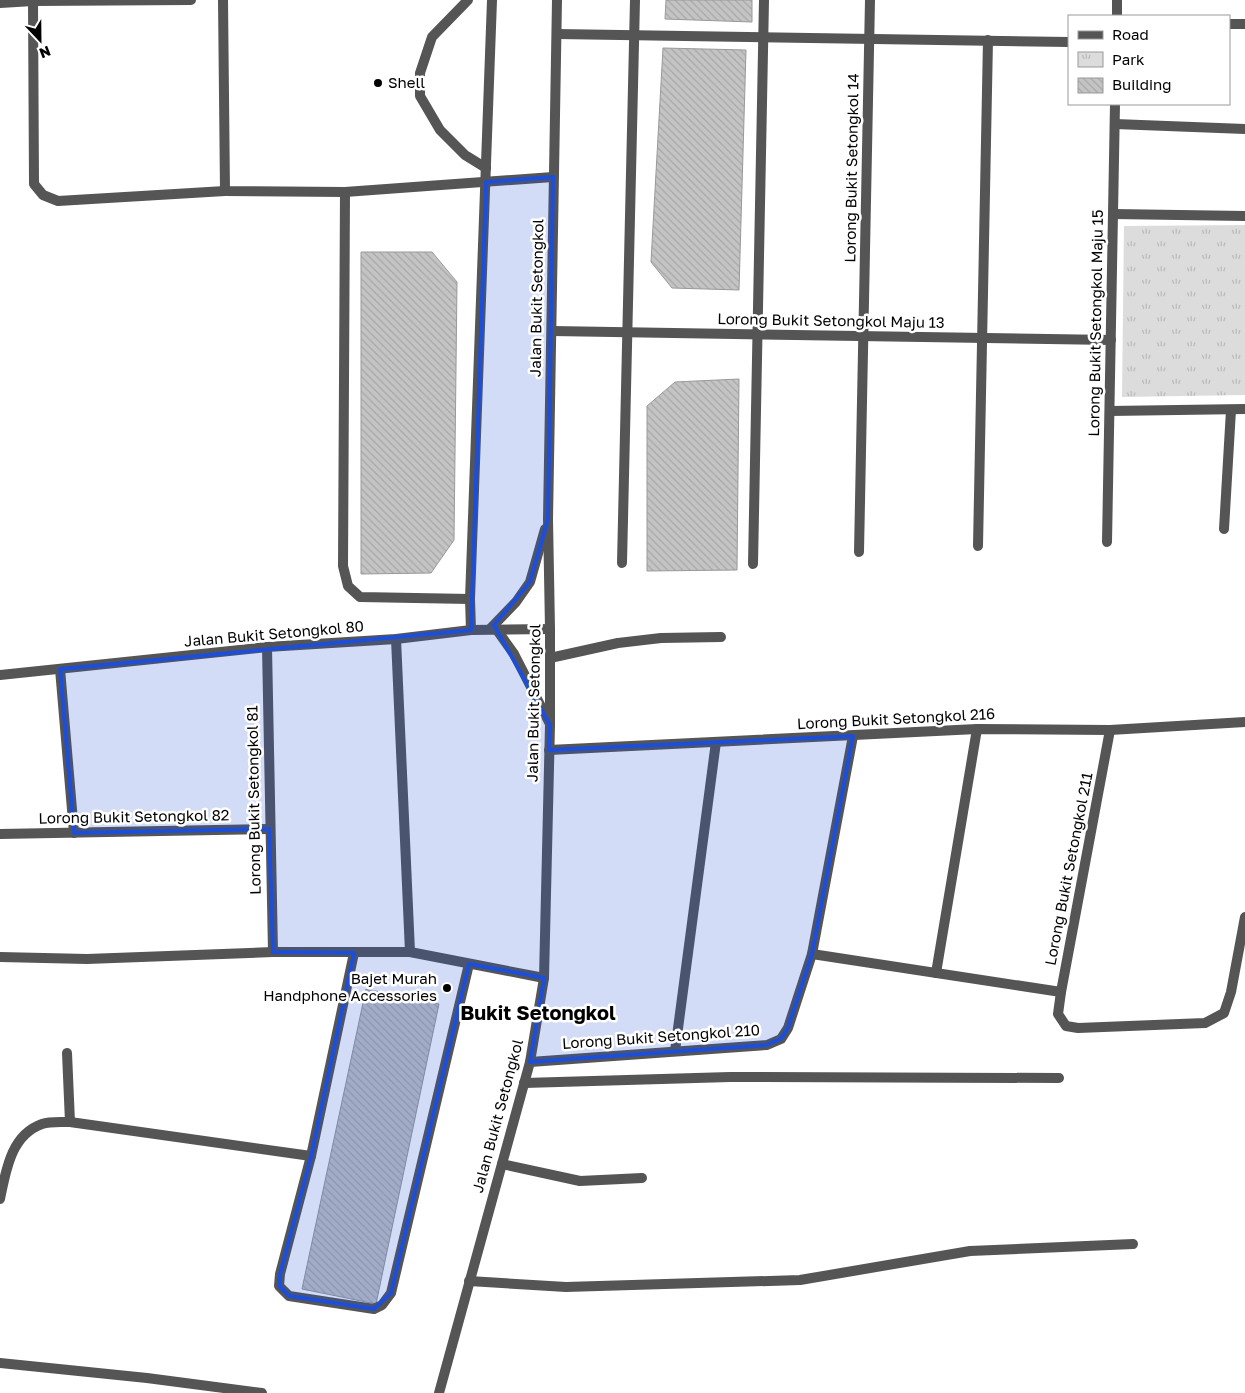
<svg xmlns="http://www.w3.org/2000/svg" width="1245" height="1393" font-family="'Golos Text',sans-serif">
<defs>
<pattern id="park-tufts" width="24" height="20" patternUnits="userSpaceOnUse" patternTransform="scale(1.25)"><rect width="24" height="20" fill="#dcdcdc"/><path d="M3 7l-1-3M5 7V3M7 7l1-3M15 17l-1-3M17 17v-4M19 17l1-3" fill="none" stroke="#bbb"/></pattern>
<pattern id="building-back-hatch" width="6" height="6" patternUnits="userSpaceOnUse" patternTransform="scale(1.25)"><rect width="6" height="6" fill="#c4c4c4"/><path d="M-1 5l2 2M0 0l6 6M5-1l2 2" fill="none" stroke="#a7a7a7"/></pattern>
</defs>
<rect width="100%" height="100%" fill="#fff"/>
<path fill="url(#park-tufts)" d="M1245,225v170l-123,2 2,-171z"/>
<g fill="url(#building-back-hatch)" stroke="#999">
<path d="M666,0h86v22l-87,-3z"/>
<path d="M663,48l83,2 -7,240 -67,-2 -21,-26z"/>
<path d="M361,252h71l25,30 -3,258 -23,33 -70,1z"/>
<path d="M739,379l-2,191 -90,1v-165l28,-24z"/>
<path d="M366,989l73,15 -63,300 -74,-15z"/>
</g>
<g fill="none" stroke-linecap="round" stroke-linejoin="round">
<g stroke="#555" stroke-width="10">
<path d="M468,0l-36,37 -12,36v23l20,34 25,25 21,13"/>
<path d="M33,1l1,183 9,11 15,6 167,-10"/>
<path d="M1115,124l130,5"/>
<path d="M345,192l-2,374 5,20 12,11 110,2"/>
<path d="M1224,529l7,-119"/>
<path d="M978,546l10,-506"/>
<path d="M753,564l11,-564"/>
<path d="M396,639l14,313"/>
<path d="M550,658l68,-15 43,-5 60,-1"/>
<path d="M812,954l249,38"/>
<path d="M936,973l41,-244"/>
<path d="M675,1051l41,-309"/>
</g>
<g stroke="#555" stroke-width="10">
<path d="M223,0l2,191 120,1 208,-15"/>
<path d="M0,3l33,-2 158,-1"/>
<path d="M1117,16v-16"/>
<path d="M1229,24h16"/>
<path d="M557,34l512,8"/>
<path d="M1113,214l132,2"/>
<path d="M552,331l559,9"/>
<path d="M1110,411l135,-2"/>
<path d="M1107,542l8,-438"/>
<path d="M859,552l11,-552"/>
<path d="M622,563l13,-563"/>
<path d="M471,630l-1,-31 22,-599"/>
<path d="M267,647l6,305"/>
<path d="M60,669l14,164"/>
<path d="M0,675l267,-28 129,-8 75,-9 79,-1"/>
<path d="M1110,730l-49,262 -3,22 8,12 12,2 127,-5 19,-10 7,-21 14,-75"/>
<path d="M549,750l428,-21 133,1 135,-8"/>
<path d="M0,834l269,-5"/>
<path d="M354,953l-43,203 -31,118 -1,12 10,10 85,13 8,-4 9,-12 78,-329"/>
<path d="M0,957l87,2 186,-7h137l134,26"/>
<path d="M67,1053l3,69"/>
<path d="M530,1062l237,-17 14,-6 7,-11 24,-74 41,-218"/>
<path d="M524,1083l206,-6 329,1"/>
<path d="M502,1164l78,17 62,-3"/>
<path d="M0,1199c6,-29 11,-64 42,-75 8,-3 19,-2 28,-2l241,34"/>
<path d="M469,1281l97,6 234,-7 170,-29 163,-7"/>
<path d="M0,1363l147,15 115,15"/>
</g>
<g stroke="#555" stroke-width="10">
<path d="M490,629l26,-27 14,-20 15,-53"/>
<path d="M497,630l17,24 36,70"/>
<path d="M439,1393l91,-331 14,-84 6,-253v-96l-2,-110 9,-519"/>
</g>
</g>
<path fill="#1d4ed8" fill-opacity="0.2" stroke="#1d4ed8" stroke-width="4" stroke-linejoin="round" d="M553,177l-5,342 -18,63 -36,43 56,100 -1,25 304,-14 -41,218 -24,74 -7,11 -14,6 -237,17 14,-84 -75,-14 -78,329 -17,16 -85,-13 -10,-10 1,-12 31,-118 43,-203 -81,-1 -4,-123 -195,4 -14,-164 411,-39 15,-448z"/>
<g fill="#000" stroke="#fff" stroke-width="2">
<circle cx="378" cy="83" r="5"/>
<circle cx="447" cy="988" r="5"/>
</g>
<g text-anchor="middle" stroke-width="5" stroke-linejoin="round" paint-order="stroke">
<g font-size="15" fill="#000" stroke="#fff" text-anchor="start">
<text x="388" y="88">Shell</text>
<text x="437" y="984" text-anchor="end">Bajet Murah<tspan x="437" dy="17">Handphone Accessories</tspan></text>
</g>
<g font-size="15" fill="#000" stroke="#fff">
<text transform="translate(852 168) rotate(-89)" y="5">Lorong Bukit Setongkol 14</text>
<text transform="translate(537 298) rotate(-89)" y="5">Jalan Bukit Setongkol</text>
<text transform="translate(831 321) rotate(1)" y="5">Lorong Bukit Setongkol Maju 13</text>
<text transform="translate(1096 323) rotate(-89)" y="5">Lorong Bukit Setongkol Maju 15</text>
<text transform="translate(274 634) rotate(-5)" y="5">Jalan Bukit Setongkol 80</text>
<text transform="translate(534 703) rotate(-89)" y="5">Jalan Bukit Setongkol</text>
<text transform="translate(896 719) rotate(-3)" y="5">Lorong Bukit Setongkol 216</text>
<text transform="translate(254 800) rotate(-91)" y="5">Lorong Bukit Setongkol 81</text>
<text transform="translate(134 817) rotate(-1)" y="5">Lorong Bukit Setongkol 82</text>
<text transform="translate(1069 869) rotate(-79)" y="5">Lorong Bukit Setongkol 211</text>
<text transform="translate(661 1037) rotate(-4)" y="5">Lorong Bukit Setongkol 210</text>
<text transform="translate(498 1116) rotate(-75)" y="5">Jalan Bukit Setongkol</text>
</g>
<g font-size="20" font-weight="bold" fill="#000" stroke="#fff">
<text x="538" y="1020">Bukit Setongkol</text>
</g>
</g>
<rect x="1068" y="15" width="162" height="90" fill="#ffffff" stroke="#999999"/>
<rect x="1078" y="31" width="25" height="8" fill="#555555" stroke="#999999"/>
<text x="1112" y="40" font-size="15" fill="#000000">Road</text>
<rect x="1078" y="52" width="25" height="15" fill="url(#park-tufts)" stroke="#999999"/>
<text x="1112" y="65" font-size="15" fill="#000000">Park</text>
<rect x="1078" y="78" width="25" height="15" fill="url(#building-back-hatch)" stroke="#999999"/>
<text x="1112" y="90" font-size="15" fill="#000000">Building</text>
<g transform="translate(40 40) rotate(158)" stroke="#ffffff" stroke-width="4" paint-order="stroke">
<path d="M0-4L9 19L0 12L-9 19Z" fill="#000000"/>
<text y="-8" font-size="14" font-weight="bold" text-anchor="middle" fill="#000000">N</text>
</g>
</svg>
